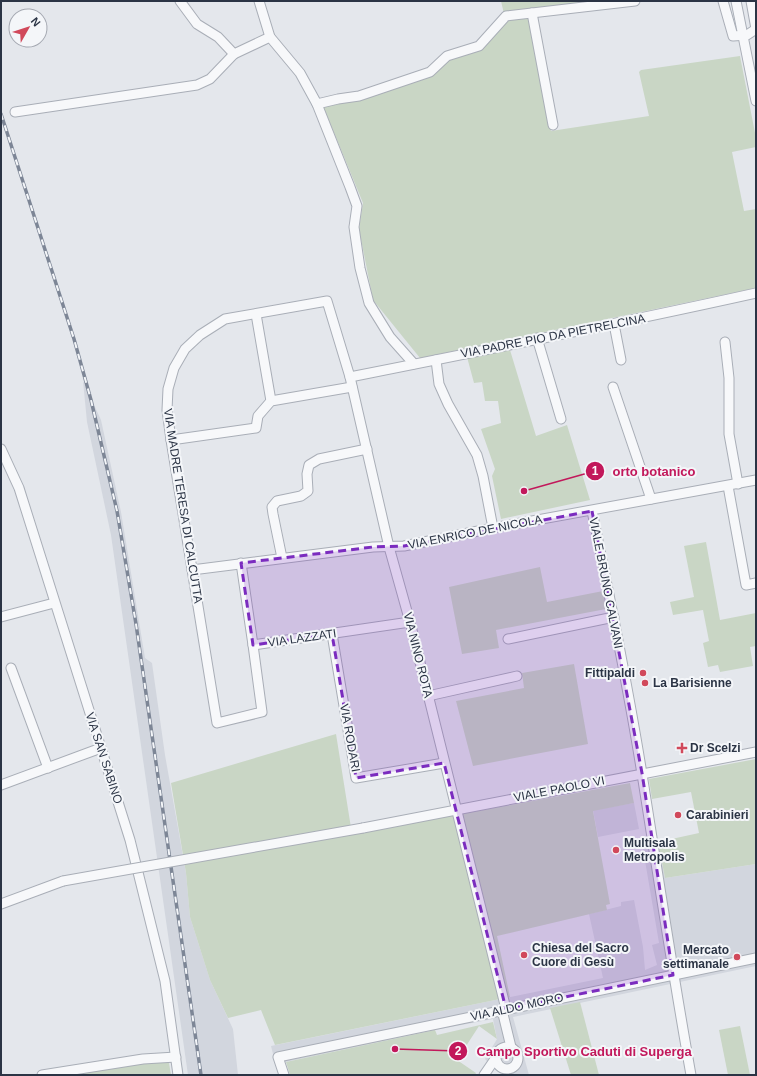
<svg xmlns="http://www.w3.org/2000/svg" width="757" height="1076" font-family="Arial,sans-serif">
<rect width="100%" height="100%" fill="#e4e7ec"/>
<g fill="#d2d6de">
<path d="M83,381l18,39 20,92 24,146 7,5 13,92 21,118 4,44 20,63 23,49 5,46h-50l-77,-540 -24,-113z"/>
<path d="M634,803l5,26 -41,8 -5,-27z"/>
<path d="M658,842l7,36 91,-14v102l-243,51 16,58h-25l-11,-7 -8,-9 12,-20 -4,-20 -58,11 -149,32h-11l-4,-16 332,-68 -14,-64 32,-8v-4l13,-2 9,47 2,23 12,-5 -5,-20 7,-2 -17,-100z"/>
</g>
<g fill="#c9d6c5">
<path d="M501,1h85v1l-82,12z"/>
<path d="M530,16l21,115 98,-15 -10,-44 2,-2 99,-14 16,82v9l-24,5 12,59 12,-2v79l-336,70 -47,-58 -14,-71 4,-26 -40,-97 36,-6 90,-41 33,-11 26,-29z"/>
<path d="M510,350l26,86 31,-11 23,75 -89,19 -9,-43 3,-7 -14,-40 20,-6 -3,-22h-13l-3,-19 -8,1 -7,-26z"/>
<path d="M706,542l14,78 36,-7v33l-6,1 3,19 -33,6 -2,-7 -10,2 -5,-24 6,-2 -6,-31 -30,5 -3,-13 24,-5 -10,-51z"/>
<path d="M540,567l7,35 56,-11 3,18 -110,21 3,18 -37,6 -13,-67z"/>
<path d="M574,664l14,80 -115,22 -17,-65 68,-13 -2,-15z"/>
<path d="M336,734l16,100 278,-51 4,20 -41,8 17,93 -4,1 1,5 -110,26 13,61 -235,48 -14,-35 -33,8 -18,-38 -20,-63 -4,-44 -15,-90z"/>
<path d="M756,759v105l-91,14 -7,-36 41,-9 -8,-41 -39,7 -3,-20z"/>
<path d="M580,1002l19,73h-28l-21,-67z"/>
<path d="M493,1022l4,17 -18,-13 -22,34 19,13 -1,2h-185l-4,-13 149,-32 2,5z"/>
<path d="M740,1026l10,49h-22l-9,-45z"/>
<path d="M154,1062l15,1 2,12h-99l3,-2z"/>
</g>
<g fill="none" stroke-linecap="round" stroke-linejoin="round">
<g stroke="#a9aeb7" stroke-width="11">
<g id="minor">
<path d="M180,1l17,23 21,13 16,17 36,-17"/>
<path d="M259,1l11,36 30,36 17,31 33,83 7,19 -3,21 6,41 9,35 21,34 24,27"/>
<path d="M723,1l10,35 14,-1 9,-6 -5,-28"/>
<path d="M736,1l20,100"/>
<path d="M532,13l21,112"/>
<path d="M317,104l21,-5 21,-3 71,-24 17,-16 32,-10 27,-30 129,-15"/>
<path d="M15,112l182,-27 13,-6 24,-25"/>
<path d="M256,314l15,87"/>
<path d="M614,324l7,36"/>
<path d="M537,338l24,81"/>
<path d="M725,342l4,36v56l9,50"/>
<path d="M436,360l3,24 9,20 29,51 6,21 10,52"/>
<path d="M350,377c136,-27 271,-54 406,-84"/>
<path d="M613,387l38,112"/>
<path d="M171,440l85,-12 2,-12 13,-15 81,-14"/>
<path d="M1,449l18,39 111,352 35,141 13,94"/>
<path d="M728,486l18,99 10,-2"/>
<path d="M592,511c18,87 36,175 50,263 16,101 31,201 49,301"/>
<path d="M282,558l-9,-44 -1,-7 5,-6 24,-5 7,-5 -1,-17 2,-9 10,-6 48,-10"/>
<path d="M241,563l12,82 157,-23"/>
<path d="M192,570l181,-23 31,-1 89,-18 263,-48"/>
<path d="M1,617l53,-14"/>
<path d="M332,634l24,144 88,-15"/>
<path d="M508,639l106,-22"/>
<path d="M253,645l9,67 -45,11 -46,-283 -4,-30 1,-21 6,-21 11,-19 15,-14 25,-16 102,-18 23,76 39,170 21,75 96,387"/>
<path d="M11,668l37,100"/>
<path d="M428,696l89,-20"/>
<path d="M1,785l100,-37"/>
<path d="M363,828l393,-76"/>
<path d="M1,904l62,-23"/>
<path d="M502,1010l9,37"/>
<circle cx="507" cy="1058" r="11"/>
<path d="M42,1075l101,-16 33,-2"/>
<path d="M284,1075l-6,-18 478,-99"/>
<path d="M484,1075l11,-16"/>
</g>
</g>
<use href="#minor" stroke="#f7f8fa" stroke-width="9"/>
<g stroke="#7d8696" stroke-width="3.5">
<path id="rail" d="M1,114l73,225 17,61 26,111 19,113 65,451"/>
</g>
<use href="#rail" stroke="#f4f6f9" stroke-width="2" stroke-dasharray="6" stroke-linecap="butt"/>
<g stroke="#a9aeb7" stroke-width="11" stroke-linecap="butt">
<path id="minor-bridge" d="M63,881l300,-53"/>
</g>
<use href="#minor-bridge" stroke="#f7f8fa" stroke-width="9"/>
</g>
<path fill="#7b2cbf" fill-opacity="0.2" stroke="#7b2cbf" stroke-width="3" stroke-dasharray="8 5" stroke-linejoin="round" d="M592,511l50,262 31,202 -167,34 -62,-246 -88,15 -24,-144 -79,11 -12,-82 132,-16 31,-1z"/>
<g fill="#d1495b" stroke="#f4f6f9" stroke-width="1.5">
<circle cx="643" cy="673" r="4"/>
<circle cx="645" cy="683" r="4"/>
<path d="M680 742h4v4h4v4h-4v4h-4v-4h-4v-4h4z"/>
<circle cx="678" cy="815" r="4"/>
<circle cx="616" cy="850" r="4"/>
<circle cx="524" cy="955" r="4"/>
<circle cx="737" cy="957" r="4"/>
</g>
<g text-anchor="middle" stroke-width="4" stroke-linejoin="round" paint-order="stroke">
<g font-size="12" fill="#2b3445" stroke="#f4f6f9">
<text transform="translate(553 336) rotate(-11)" y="4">VIA PADRE PIO DA PIETRELCINA</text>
<text transform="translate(183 506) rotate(81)" y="4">VIA MADRE TERESA DI CALCUTTA</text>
<text transform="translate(475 532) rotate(-11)" y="4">VIA ENRICO DE NICOLA</text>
<text transform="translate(606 583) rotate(79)" y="4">VIALE BRUNO CALVANI</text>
<text transform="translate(302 638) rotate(-8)" y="4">VIA LAZZATI</text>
<text transform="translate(418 655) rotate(76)" y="4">VIA NINO ROTA</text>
<text transform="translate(350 738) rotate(80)" y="4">VIA RODARI</text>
<text transform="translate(104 758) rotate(72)" y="4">VIA SAN SABINO</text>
<text transform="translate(559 789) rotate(-11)" y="4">VIALE PAOLO VI</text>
<text transform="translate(517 1007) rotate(-12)" y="4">VIA ALDO MORO</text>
</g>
<g font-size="12" font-weight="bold" fill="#2b3445" stroke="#f4f6f9" text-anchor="start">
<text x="635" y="677" text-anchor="end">Fittipaldi</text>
<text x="653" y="687">La Barisienne</text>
<text x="690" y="752">Dr Scelzi</text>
<text x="686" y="819">Carabinieri</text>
<text x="624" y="847">Multisala<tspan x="624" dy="14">Metropolis</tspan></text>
<text x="532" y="952">Chiesa del Sacro<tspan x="532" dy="14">Cuore di Gesù</tspan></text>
<text x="729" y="954" text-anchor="end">Mercato<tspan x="729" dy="14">settimanale</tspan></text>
</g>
</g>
<path fill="none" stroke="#c2185b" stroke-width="1.5" d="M524 491L595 471M395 1049L458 1051"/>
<g fill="#c2185b" stroke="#f4f6f9" stroke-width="1.5">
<circle cx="524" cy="491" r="4"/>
<circle cx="395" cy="1049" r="4"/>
<circle cx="595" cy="471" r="10"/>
<circle cx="458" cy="1051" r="10"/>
</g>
<g font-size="12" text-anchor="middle" font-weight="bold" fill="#fff">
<text x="595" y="475">1</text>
<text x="458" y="1055">2</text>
</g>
<g font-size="13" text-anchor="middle" font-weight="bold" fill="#c2185b" stroke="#f4f6f9" stroke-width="4" stroke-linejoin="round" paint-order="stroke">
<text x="654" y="476">orto botanico</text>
<text x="584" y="1056">Campo Sportivo Caduti di Superga</text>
</g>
<rect width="757" height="1076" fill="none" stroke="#2b3445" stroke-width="4"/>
<g transform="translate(28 28) rotate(51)"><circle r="19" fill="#f4f6f9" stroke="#a4a8b1"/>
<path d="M0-3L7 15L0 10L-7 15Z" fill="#d1495b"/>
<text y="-6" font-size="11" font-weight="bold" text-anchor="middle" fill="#2b3445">N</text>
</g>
</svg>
